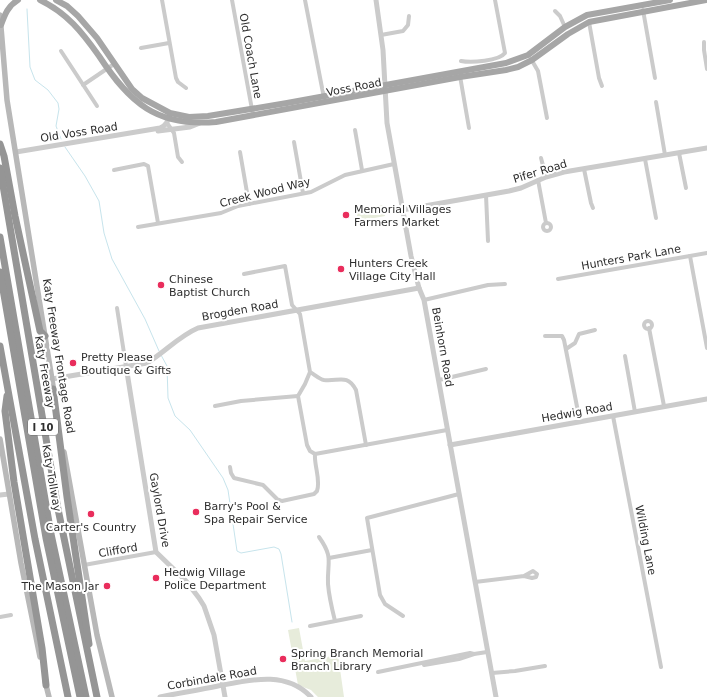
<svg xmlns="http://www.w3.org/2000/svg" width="707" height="697" font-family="'DejaVu Sans',sans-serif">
<rect width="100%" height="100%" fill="#fff"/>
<g fill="#e7ecdb">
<path d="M383,205l2,11 -27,5 -2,-11z"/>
<path d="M299,628l6,33 33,-6 6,42h-26l-7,-7 -13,-5 -10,-55z"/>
</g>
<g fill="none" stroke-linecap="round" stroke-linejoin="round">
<g stroke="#c7e4ec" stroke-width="1">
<path d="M27,9l3,58 5,13 13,10 10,13 1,6 -3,17 5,13"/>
<path d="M65,147l20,29 14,25 5,32 8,26 33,60 14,32"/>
<path d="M161,355l6,11 1,32 7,18 15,14 33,48 5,12 9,61 4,2 33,-6 5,2 2,5 11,68"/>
</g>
<g stroke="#cbcbcb" stroke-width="4">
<path d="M162,0l14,78 2,4 8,6"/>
<path d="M232,0l21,115"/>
<path d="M305,0l19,98"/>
<path d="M643,10l12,68"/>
<path d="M555,11l5,5 5,11"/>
<path d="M589,22l10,56 3,8"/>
<path d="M381,35l22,-4 5,-6 1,-9"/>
<path d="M704,42v8l3,19"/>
<path d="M141,48l28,-5"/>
<path d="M61,51l36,55"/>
<path d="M531,59l7,12 9,47"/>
<path d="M461,61c10,2 38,0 44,-8l-10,-53"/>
<path d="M460,76l9,52"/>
<path d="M83,85l31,-21"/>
<path d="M656,102l9,53"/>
<path d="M167,123l7,10 4,24 4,5"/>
<path d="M355,130l7,40"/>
<path d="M294,142l9,51"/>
<path d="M240,152l9,52"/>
<path d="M679,153l7,35"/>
<path d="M541,158l5,19"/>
<path d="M645,159l11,59"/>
<path d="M584,169l7,34 2,5"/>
<path d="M114,170l30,-6 4,2 10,57"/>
<path d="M538,180l8,43"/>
<path d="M486,195l2,46"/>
<circle cx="547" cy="227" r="4"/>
<path d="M138,227l83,-14 17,-7 73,-14 34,-17 49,-11"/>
<path d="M690,256l17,92"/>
<path d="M244,274l41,-8 7,39 8,9 10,58c4,2 9,7 14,8 14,2 23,-7 32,10l10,55"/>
<path d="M558,279l149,-26"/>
<path d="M424,300l64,-15 17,-1"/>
<path d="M117,308l9,58"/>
<circle cx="648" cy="325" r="4"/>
<path d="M649,328l15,78"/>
<path d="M545,336h17l2,4 16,82"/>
<path d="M566,349l9,-6 4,-9 16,-4"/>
<path d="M625,356l10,56"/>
<path d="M310,372l-5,12 -7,12 9,49 3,6 5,3 132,-24"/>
<path d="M439,380l47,-11"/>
<path d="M215,406l26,-5 57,-5"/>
<path d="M613,416l48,251"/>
<path d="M230,467l1,6 3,5 29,7 14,14 5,2 32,-7 3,-3c4,-11 -3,-25 -2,-37"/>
<path d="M319,537c15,21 8,25 9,47 1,13 4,25 7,37"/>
<path d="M329,558l43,-8"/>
<path d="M84,565l72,-13"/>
<path d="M475,582l49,-6 8,2 4,-1 1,-3 -4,-3 -9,5"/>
<path d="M403,616l-18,-12 -5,-9 -13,-77 92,-24"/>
<path d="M0,617l11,-2"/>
<path d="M310,626l51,-10"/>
<path d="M424,665l35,-6 15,-5"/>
<path d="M378,672l92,-19 4,1 13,-2"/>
<path d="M492,673l23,-2 30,-5"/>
</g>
<g stroke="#cbcbcb" stroke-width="5">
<path d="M376,0l7,50 4,73 24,133 8,32 5,12 72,397"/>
<path d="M158,131l32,-4 10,-4"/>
<path d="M16,152l144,-24c7,-3 8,-7 9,-14"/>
<path d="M402,210l107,-19 12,-3 25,-11 18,-5 143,-24"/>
<path d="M126,366l30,186 30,29 13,17 5,8 10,29 11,62"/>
<path d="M52,379l95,-16c18,-11 32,-27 51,-35l221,-40"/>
<path d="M450,445l257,-46"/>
<path d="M0,495l9,-1"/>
<path d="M160,697c20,-4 39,-7 58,-11 31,-6 68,-16 93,11"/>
</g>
<g stroke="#b8b8b8" stroke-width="5.5">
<path d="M0,15l7,85 47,292"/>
<path d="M0,439l21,124 19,94"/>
<path d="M64,452l33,183 15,62"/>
<path d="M45,681l4,16"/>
</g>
<g stroke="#a6a6a6" stroke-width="6">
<path d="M40,0c27,13 42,32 59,56 31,47 57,71 117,66l244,-45 46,-7 12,-3 14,-7 36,-26 21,-12 117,-22"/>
<path d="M56,0l11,6 11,10 19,22 35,51 10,9 28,15 19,4 19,-1 79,-13 219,-40 22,-8 37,-28 22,-12 83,-15"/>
<path d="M1,25c4,-11 7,-19 17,-25"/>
</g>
<g stroke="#959595" stroke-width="7">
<path d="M0,144l4,12 11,60 25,115 5,5"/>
<path d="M0,168l58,341 39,188"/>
<path d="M0,237l51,297 35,163"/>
<path d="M0,272l46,266 34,159"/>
<path d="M0,346l35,193 33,158"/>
<path d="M53,389l14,108 22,147"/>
<path d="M7,396l-2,15 9,71 28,166 4,37"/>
</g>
</g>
<g fill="#e92d5c" stroke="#fff" stroke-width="1.5">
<circle cx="346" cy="215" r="4"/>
<circle cx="341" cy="269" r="4"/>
<circle cx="161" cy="285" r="4"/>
<circle cx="73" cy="363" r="4"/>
<circle cx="196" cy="512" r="4"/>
<circle cx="91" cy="514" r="4"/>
<circle cx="156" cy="578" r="4"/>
<circle cx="107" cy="586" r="4"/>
<circle cx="283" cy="659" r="4"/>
</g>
<g text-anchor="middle" stroke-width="4" stroke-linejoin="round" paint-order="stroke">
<rect fill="#fff" stroke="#6d6d6d" stroke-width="1" x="28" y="419" width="30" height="16" rx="3"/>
<g font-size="10" font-weight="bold" fill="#2e2e2e">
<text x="43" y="431">I 10</text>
</g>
<g font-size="11" fill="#2e2e2e" stroke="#fff">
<text transform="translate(251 56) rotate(80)" y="4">Old Coach Lane</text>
<text transform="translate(354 87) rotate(-11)" y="4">Voss Road</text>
<text transform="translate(79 132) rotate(-9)" y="4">Old Voss Road</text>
<text transform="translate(540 171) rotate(-17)" y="4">Pifer Road</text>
<text transform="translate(265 192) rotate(-14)" y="4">Creek Wood Way</text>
<text transform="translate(631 257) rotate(-10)" y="4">Hunters Park Lane</text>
<text transform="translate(240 310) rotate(-10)" y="4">Brogden Road</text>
<text transform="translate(443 347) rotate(80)" y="4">Beinhorn Road</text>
<text transform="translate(59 356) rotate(81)" y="4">Katy Freeway Frontage Road</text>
<text transform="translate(45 372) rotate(80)" y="4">Katy Freeway</text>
<text transform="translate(577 412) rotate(-10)" y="4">Hedwig Road</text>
<text transform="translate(52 478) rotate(80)" y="4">Katy Tollway</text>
<text transform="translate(160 510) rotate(80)" y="4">Gaylord Drive</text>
<text transform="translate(646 540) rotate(79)" y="4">Wilding Lane</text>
<text transform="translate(118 550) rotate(-10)" y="4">Clifford</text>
<text transform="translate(212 678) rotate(-10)" y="4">Corbindale Road</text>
</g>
<g font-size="11" fill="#2e2e2e" stroke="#fff" text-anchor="start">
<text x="354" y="213">Memorial Villages<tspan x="354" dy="13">Farmers Market</tspan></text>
<text x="349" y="267">Hunters Creek<tspan x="349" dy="13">Village City Hall</tspan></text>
<text x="169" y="283">Chinese<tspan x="169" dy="13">Baptist Church</tspan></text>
<text x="81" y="361">Pretty Please<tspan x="81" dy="13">Boutique &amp; Gifts</tspan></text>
<text x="204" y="510">Barry's Pool &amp;<tspan x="204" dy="13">Spa Repair Service</tspan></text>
<text x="91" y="531" text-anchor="middle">Carter's Country</text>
<text x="164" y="576">Hedwig Village<tspan x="164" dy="13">Police Department</tspan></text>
<text x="99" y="590" text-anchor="end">The Mason Jar</text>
<text x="291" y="657">Spring Branch Memorial<tspan x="291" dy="13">Branch Library</tspan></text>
</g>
</g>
</svg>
